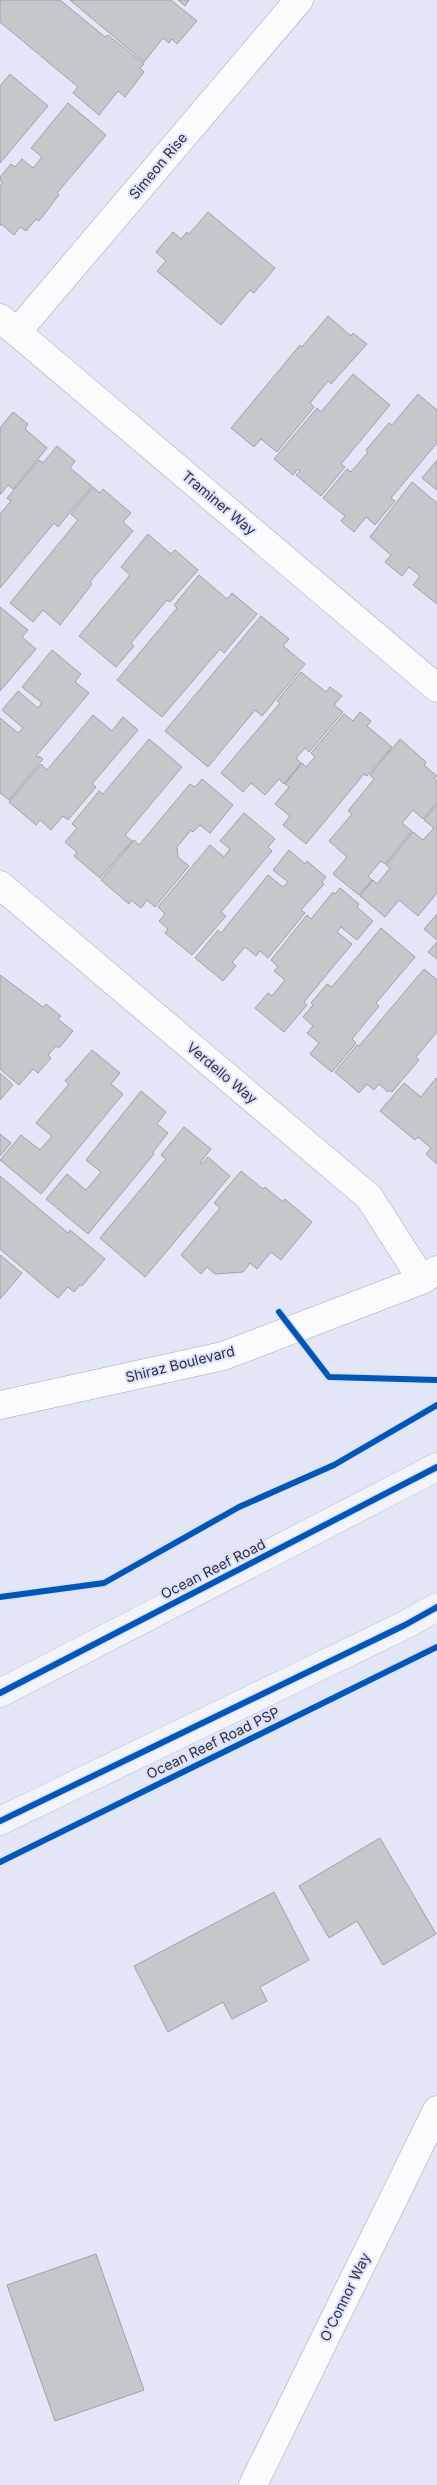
<svg xmlns="http://www.w3.org/2000/svg" width="437" height="2485" font-family="Inter,sans-serif">
<rect width="100%" height="100%" fill="#e3e6f6"/>
<g fill="#c3c8cb" stroke="#9ea2a5">
<path d="M0,0h60l45,37 3,-2 36,29 -4,4 4,4 -19,25 -7,-6 -19,24 -26,-22 5,-6 -78,-65z"/>
<path d="M70,0h101l26,21 -20,23 -5,-5 -3,4 -6,-5 -19,24z"/>
<path d="M178,0h11l-4,6z"/>
<path d="M10,74l38,32 -48,57v-77z"/>
<path d="M68,103l38,32 -49,58 2,2 -20,26 -3,-2 -10,12 -6,-4 -6,8 -13,-11 -1,2v-40l2,-2 -2,-7 11,-13 4,3 7,-8 11,9 9,-11 -11,-9z"/>
<path d="M208,212l67,56 -21,25 -4,-3 -29,35 -64,-54 9,-10 -10,-9 17,-20 8,7 6,-7 2,2z"/>
<path d="M328,316l23,20 2,-3 14,11 -36,40 -3,-3 -18,22 4,4 -37,45 -16,-13 -7,8 -23,-19 69,-83 2,2z"/>
<path d="M353,374l37,31 -49,59 4,3 -24,29 -25,-21 4,-4 -2,-2 -5,6 -19,-16 43,-51 4,4z"/>
<path d="M418,394l19,16v33l-46,55 4,3 -20,24 -9,-8 -12,15 -13,-11 4,-5 -22,-18 24,-29 4,3 17,-20 -2,-2 23,-27 3,2z"/>
<path d="M13,412l15,12 -3,5 22,19 -34,41 -5,-4 -8,10v-67z"/>
<path d="M57,446l18,15 -5,7 22,18 -34,41 -4,-4 -54,65v-74l11,-13 -4,-3 32,-38 4,3z"/>
<path d="M437,460v30l-15,-12z"/>
<path d="M412,482l25,21v101l-24,-19 7,-9 -11,-9 -7,9 -17,-14 6,-7 -21,-18z"/>
<path d="M93,487l7,6 3,-4 28,24 -8,9 10,9 -43,51 2,2 -32,41 -17,-15 -10,12 -23,-19 68,-83 -7,-6z"/>
<path d="M148,534l23,20 4,-4 23,20 -28,32 -3,-2 -36,43 3,3 -18,21 -37,-31 51,-61 -9,-8z"/>
<path d="M199,575l28,24 5,-6 25,21 -33,39 -4,-4 -58,68 -45,-37 60,-72 -3,-3z"/>
<path d="M0,607l28,23 -6,7 14,12 -36,42z"/>
<path d="M261,616l28,23 -6,7 22,18 -43,52 -7,-6 -47,57 -43,-36z"/>
<path d="M52,650l29,24 -6,8 14,11 -53,63 2,2 1,-2 4,3 -34,41 -9,-7v-75l18,15 5,-5 -21,-18 16,-19 20,17 4,-5 -20,-16z"/>
<path d="M301,672l25,20 4,-5 12,9 -8,9 9,7 -34,40 -4,-4 -9,10 5,5 -17,21 -5,-5 -14,16 -14,-12 -8,9 -22,-19 59,-70 -3,-2z"/>
<path d="M360,712l11,9 -4,5 25,21 -25,29 -3,-2 -58,70 -23,-19 7,-9 -15,-12 14,-17 -4,-3 17,-21 4,4 9,-10 -4,-4 33,-39 9,7z"/>
<path d="M93,715l19,16 11,-14 15,13 -46,54 4,3 -28,33 -5,-4 -12,14 -11,-10 -4,5 -27,-23 32,-38 6,6z"/>
<path d="M149,739l33,28 -57,68 7,6 -32,37 -26,-22 3,-4 -12,-10 12,-14 -5,-4 27,-33 4,3z"/>
<path d="M400,739l26,23 -2,3 13,11 -3,2 3,3v21l-14,17 -10,-9 -11,13 10,8 -27,33 -4,-3 -13,15 4,4 -13,15 -26,-21 14,-17 -18,-16 23,-27 -4,-3 26,-32 -4,-4z"/>
<path d="M202,779l31,26 -23,28 -10,-8 -7,7 -2,-2 -14,17 1,10 11,9 -34,41 -8,-7 -6,8 -10,-8 -2,4 -28,-24 33,-40 5,5 51,-61 5,3z"/>
<path d="M437,804v89l-19,23 -19,-16 -14,17 -25,-21 13,-16 4,4 13,-16 -4,-3 27,-33 10,8 11,-12 -10,-8z"/>
<path d="M244,813l31,26 -7,8 4,4 -51,61 5,4 -34,39 -27,-22 3,-4 -9,-8 6,-7 -7,-7 52,-62 14,12 6,-8 -10,-8z"/>
<path d="M289,850l16,14 2,-3 19,16 -4,5 2,2 -23,26 4,3 -37,45 -8,-7 -4,5 -11,-9 -13,15 4,4 -13,15 -28,-23 23,-28 3,3 47,-58 15,12 5,-5 -15,-12z"/>
<path d="M340,888l19,16 -2,3 16,14 -16,19 -16,-13 -4,5 15,12 -48,58 3,3 -23,27 -29,-24 13,-15 4,3 13,-16 -11,-9 4,-4 -7,-7 36,-45 4,4 22,-27 2,2z"/>
<path d="M437,914v26l-13,-11z"/>
<path d="M381,928l34,29 -39,46 3,3 -27,33 4,4 -24,29 -22,-18 9,-11 -12,-10 6,-7 -10,-9 10,-12 -2,-2 16,-19 5,3z"/>
<path d="M437,942v17l-9,-7z"/>
<path d="M424,969l13,11v52l-21,25 3,3 -27,32 -3,-2 -1,2 -9,-8 -5,6 -7,-6 -8,9 -24,-21 22,-27 2,1z"/>
<path d="M0,975l43,32 3,-3 15,12 -3,3 15,12 -14,17 -3,-2 -8,9 3,3 -13,15 -5,-4 -14,16 -19,-16z"/>
<path d="M92,1050l28,23 -9,11 12,10 -82,100 -41,-34 21,-25 19,15 12,-14 -16,-13 33,-39 -4,-3z"/>
<path d="M0,1073l13,12 -13,15z"/>
<path d="M436,1078l1,1v85l-11,-10 5,-6 -13,-11 -3,3 -35,-29 24,-28 17,14z"/>
<path d="M141,1091l25,21 -9,12 11,9 -15,19 1,2 -66,80 -42,-35 21,-25 19,16 15,-18 -15,-12z"/>
<path d="M184,1127l27,22 -11,14 2,1 6,-7 22,19 -85,101 -45,-39 66,-79 -5,-4z"/>
<path d="M0,1134l11,9 -10,12h-1z"/>
<path d="M241,1171l22,18 2,-2 18,15 2,-3 27,23 -31,38 -10,-8 -14,17 -7,-6 -7,9 -28,2 -8,-7 -6,7 -20,-19 39,-47 -6,-5z"/>
<path d="M0,1176l68,57 2,-3 35,29 -23,27 -2,-1 -6,7 -6,-5 -10,11 -58,-49z"/>
<path d="M0,1255l22,18 -22,26z"/>
<path d="M380,1838l56,96 -53,31 -26,-44 -28,17 -30,-52z"/>
<path d="M274,1892l35,68 -49,27 7,14 -35,18 -9,-17 -55,30 -34,-66z"/>
<path d="M96,2254l48,136 -89,31 -48,-136z"/>
</g>
<g fill="none" stroke-linecap="round" stroke-linejoin="round">
<g stroke="#a5a7b3" stroke-width="29">
<g id="street">
<path d="M0,318l437,370"/>
<path d="M17,332l282,-332"/>
<path d="M0,885l369,312 53,83"/>
<path d="M0,1405l223,-49 199,-76 15,-10"/>
<path d="M253,2485l184,-375"/>
</g>
</g>
<g stroke="#bec1ce" stroke-width="29">
<g id="primary">
<path d="M0,1693l437,-226"/>
<path d="M0,1821l405,-196 32,-18"/>
</g>
</g>
<use href="#street" stroke="#fbfbfe" stroke-width="28"/>
<use href="#primary" stroke="#f3f4fa" stroke-width="28"/>
<g stroke="#dbe1fe" stroke-width="9">
<g id="cycleway">
<path d="M279,1312l50,65 108,3"/>
<path d="M0,1597l104,-14 135,-76 95,-42 103,-60"/>
<path d="M0,1693l437,-226"/>
<path d="M0,1821l405,-196 32,-18"/>
<path d="M0,1862l437,-215"/>
</g>
</g>
<use href="#cycleway" stroke="#0057b8" stroke-width="6"/>
</g>
<g text-anchor="middle" stroke-width="4" stroke-linejoin="round" paint-order="stroke">
<g font-size="14" fill="#2e303b" stroke="#dbe1fe">
<text transform="translate(158 166) rotate(-50)" y="5">Simeon Rise</text>
<text transform="translate(219 503) rotate(40)" y="5">Traminer Way</text>
<text transform="translate(222 1073) rotate(40)" y="5">Verdello Way</text>
<text transform="translate(180 1364) rotate(-14)" y="5">Shiraz Boulevard</text>
<text transform="translate(213 1569) rotate(-27)" y="5">Ocean Reef Road</text>
<text transform="translate(213 1743) rotate(-26)" y="5">Ocean Reef Road PSP</text>
<text transform="translate(345 2297) rotate(-64)" y="5">O'Connor Way</text>
</g>
</g>
</svg>
